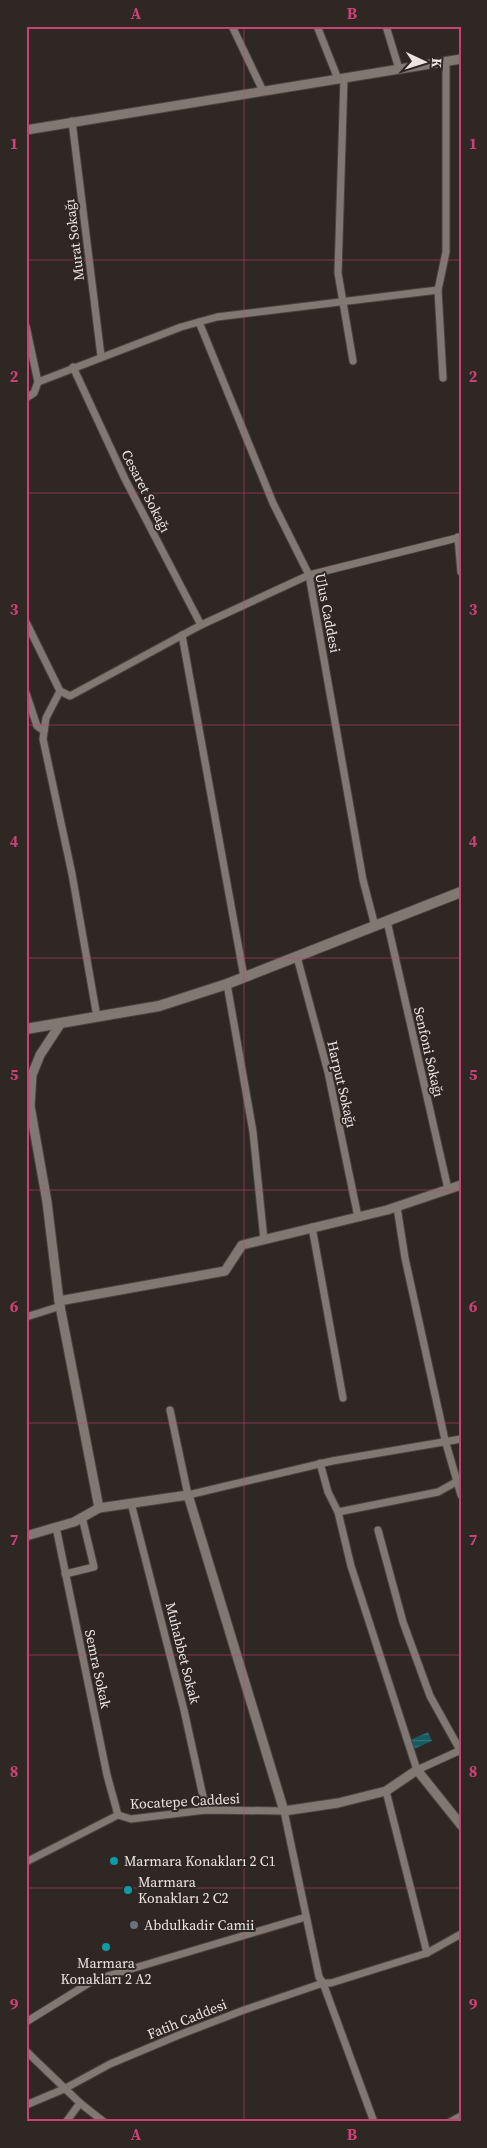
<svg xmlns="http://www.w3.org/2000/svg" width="487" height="2148" font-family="'Source Serif 4',serif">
<defs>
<pattern id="water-rules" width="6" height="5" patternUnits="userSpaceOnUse" patternTransform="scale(1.25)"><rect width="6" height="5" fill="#145c62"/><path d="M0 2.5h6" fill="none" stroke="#367378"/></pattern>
</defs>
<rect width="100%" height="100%" fill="#2f2724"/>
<path fill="url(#water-rules)" d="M428,1732l4,9 -18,8 -4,-9z"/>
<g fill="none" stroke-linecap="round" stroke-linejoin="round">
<g stroke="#4a4340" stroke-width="9">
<g id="minor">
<path d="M232,26l31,65"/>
<path d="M317,26l21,53"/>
<path d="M386,26l13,43"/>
<path d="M344,78l-6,195 15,88"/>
<path d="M72,121l29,235"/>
<path d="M438,290l5,88"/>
<path d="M199,322l74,181 36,72 54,305 12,46"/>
<path d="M26,326l12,56 -4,11 -8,5"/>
<path d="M73,367l52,112 76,146"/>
<path d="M38,382l143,-55 36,-10 221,-27 8,-38v-191"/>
<path d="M458,537l3,35"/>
<path d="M26,622l34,69 -14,27 -3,21 29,135 25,143"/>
<path d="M182,635l62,342"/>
<path d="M60,691l10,5 131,-71 108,-50 152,-38"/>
<path d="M26,693l11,33 7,5"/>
<path d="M387,921l61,268"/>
<path d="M297,957l31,115 30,145"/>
<path d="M227,984l26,148 11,108"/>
<path d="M397,1207l8,51 40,182 16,55"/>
<path d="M312,1227l31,171"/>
<path d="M26,1317l35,-11"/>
<path d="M170,1410l18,85 144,-34 129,-22"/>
<path d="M320,1463l8,29 10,20 13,54 66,204 44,-20"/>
<path d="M131,1503l53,207 22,100"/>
<path d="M338,1512l100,-20 18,-10"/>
<path d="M56,1527l51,248 11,40"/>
<path d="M378,1530l25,92 27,74 30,54"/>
<path d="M65,1574l29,-7 -12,-50"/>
<path d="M386,1791l41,162"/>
<path d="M118,1815l13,4 75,-9 78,1 35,166 4,6h8l96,-30 34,-19"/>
<path d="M26,1862l92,-47"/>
<path d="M26,2022l68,-42 212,-63"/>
<path d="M26,2051l54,52 24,19"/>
<path d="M26,2105l38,-16 46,-25 69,-29 65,-25 79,-27 51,139"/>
<path d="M66,2122l14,-19"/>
<path d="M450,2122l11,-6"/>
</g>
</g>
<g stroke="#4a4340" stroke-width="11">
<g id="tertiary">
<path d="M26,130l435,-71"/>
<path d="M61,1023l-21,32 -8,20 -2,31 17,96 12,99 40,207 89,-13 96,316 54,-8 48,-12 31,-21 44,55"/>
<path d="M59,1301l166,-30 17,-26 145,-35 74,-25"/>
<path d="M26,1536l48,-14 25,-14"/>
</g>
</g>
<g stroke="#4a4340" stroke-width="12">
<path id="secondary" d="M26,1029l133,-23 68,-22 234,-92"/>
</g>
<use href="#minor" stroke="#817874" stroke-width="7"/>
<use href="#tertiary" stroke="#817874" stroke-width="9"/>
<use href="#secondary" stroke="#817874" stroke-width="10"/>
</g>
<path fill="none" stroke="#ca4176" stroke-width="1" stroke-opacity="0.55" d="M244,26v2096M26,260h435M26,493h435M26,725h435M26,958h435M26,1190h435M26,1423h435M26,1655h435M26,1888h435"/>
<g fill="#0f9aa8" stroke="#2f2724" stroke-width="2">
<circle cx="114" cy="1861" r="5"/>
<circle cx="128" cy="1890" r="5"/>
<circle cx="106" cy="1947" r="5"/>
</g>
<circle fill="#6b7280" stroke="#2f2724" stroke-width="2" cx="134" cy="1925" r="5"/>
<g text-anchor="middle" stroke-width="4" stroke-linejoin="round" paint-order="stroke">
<g font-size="14" fill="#eae5e3" stroke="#2f2724">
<text transform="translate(74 240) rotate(-97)" y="5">Murat Sokağı</text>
<text transform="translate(146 491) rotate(63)" y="5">Cesaret Sokağı</text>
<text transform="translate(328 613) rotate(79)" y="5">Ulus Caddesi</text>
<text transform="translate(429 1052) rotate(77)" y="5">Senfoni Sokağı</text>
<text transform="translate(342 1084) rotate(77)" y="5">Harput Sokağı</text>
<text transform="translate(183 1653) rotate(76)" y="5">Muhabbet Sokak</text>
<text transform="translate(98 1669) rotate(78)" y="5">Semra Sokak</text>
<text transform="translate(185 1801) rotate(-3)" y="5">Kocatepe Caddesi</text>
<text transform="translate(187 2019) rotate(-22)" y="5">Fatih Caddesi</text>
</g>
<g font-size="14" fill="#eae5e3" stroke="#2f2724" text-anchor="start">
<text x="124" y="1866">Marmara Konakları 2 C1</text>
<text x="138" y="1887">Marmara<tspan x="138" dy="16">Konakları 2 C2</tspan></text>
<text x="144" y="1930">Abdulkadir Camii</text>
<text x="106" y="1968" text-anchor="middle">Marmara<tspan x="106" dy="16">Konakları 2 A2</tspan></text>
</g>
</g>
<rect width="487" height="2148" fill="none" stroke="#2f2724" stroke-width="55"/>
<g transform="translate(424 62) rotate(94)" stroke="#2f2724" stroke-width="4" paint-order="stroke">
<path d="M0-4L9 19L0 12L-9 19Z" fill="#eae5e3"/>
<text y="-8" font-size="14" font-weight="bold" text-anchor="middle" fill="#eae5e3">K</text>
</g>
<rect x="28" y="28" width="432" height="2092" fill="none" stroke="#ca4176" stroke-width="2"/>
<g font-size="16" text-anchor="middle" font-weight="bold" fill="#ca4176">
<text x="136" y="19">A</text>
<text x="352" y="19">B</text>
<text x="14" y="149">1</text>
<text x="473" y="149">1</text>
<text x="14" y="382">2</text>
<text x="473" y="382">2</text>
<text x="14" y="615">3</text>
<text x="473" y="615">3</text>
<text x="14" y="847">4</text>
<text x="473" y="847">4</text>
<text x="14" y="1080">5</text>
<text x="473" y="1080">5</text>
<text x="14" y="1312">6</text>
<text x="473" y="1312">6</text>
<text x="14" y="1545">7</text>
<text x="473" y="1545">7</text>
<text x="14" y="1777">8</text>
<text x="473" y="1777">8</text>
<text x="14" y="2010">9</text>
<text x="473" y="2010">9</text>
<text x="136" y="2140">A</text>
<text x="352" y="2140">B</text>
</g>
</svg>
